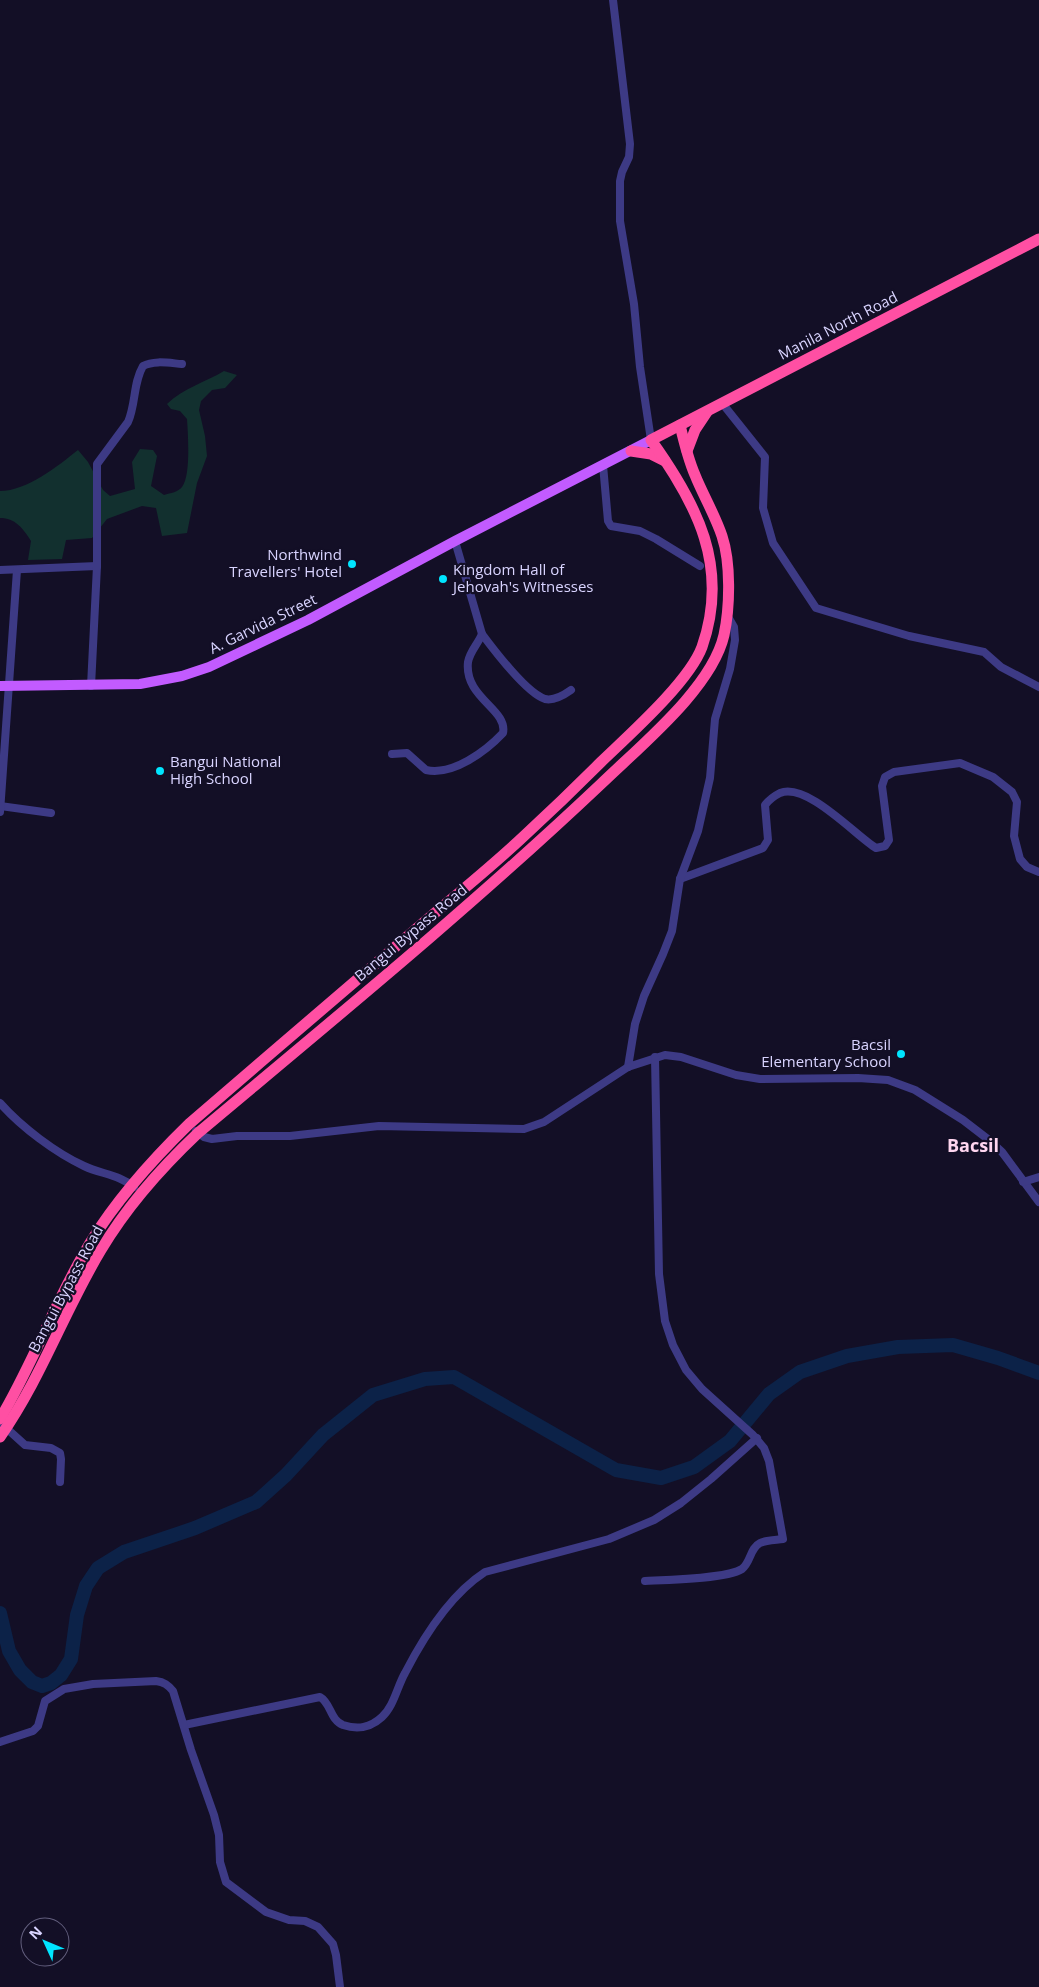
<svg xmlns="http://www.w3.org/2000/svg" width="1039" height="1987" font-family="'Open Sans',sans-serif">
<rect width="100%" height="100%" fill="#130f26"/>
<path fill="#12302f" d="M224,371l13,4 -12,13 -13,2 -11,11 -2,9 6,26 2,20 -10,27 -10,50 -25,3 -6,-28 -14,-2 -35,13 -15,19 -26,2 -4,19 -34,1 3,-19c-8,-13 -16,-23 -31,-23v-27c27,0 58,-25 78,-41l10,12 15,28 7,6 25,-7 -3,-27 8,-13 13,1 4,6 -6,30 13,9c7,-2 14,-3 18,-8 9,-11 6,-53 5,-68l-7,-8 -9,-2 -4,-5c16,-16 39,-22 57,-33z"/>
<g fill="none" stroke-linecap="round" stroke-linejoin="round">
<path stroke="#0c2248" stroke-width="14" d="M0,1613l9,38 11,19 12,12 10,4 9,-3 10,-8 10,-16 6,-44 9,-29 12,-18 26,-16 71,-24 61,-26 30,-27 37,-40 50,-40 52,-16 29,-2 162,93 45,8 33,-11 36,-26 39,-47 31,-22 47,-16 51,-9 55,-2 45,13 41,15"/>
<g stroke="#3d3a85" stroke-width="8">
<path d="M613,0l17,144 -1,13 -7,15 -2,9v40l14,83 6,63 11,73"/>
<path d="M722,403l43,54 -2,51 10,35 43,65 93,28 75,16 17,15 38,20"/>
<path d="M603,465l5,56 3,5 29,5 16,8 44,27"/>
<path d="M0,570l97,-4"/>
<path d="M482,634c12,16 44,59 63,65 9,2 19,-4 26,-9"/>
<path d="M91,686l6,-120v-102l31,-42c8,-18 5,-39 15,-56 11,-6 26,-3 39,-2"/>
<path d="M392,754l15,-1 19,17c27,6 60,-19 77,-37 5,-24 -39,-35 -35,-71 2,-11 10,-18 14,-28l-27,-93"/>
<path d="M0,806l51,7"/>
<path d="M0,812l17,-242"/>
<path d="M680,879l83,-31 5,-8 -3,-35c4,-5 9,-9 15,-12 27,-11 76,43 96,55l9,-2 4,-6 -7,-54 3,-9 9,-5 66,-9 33,14 19,15 5,10 -3,34 6,23 7,8 12,5"/>
<path d="M628,1067l7,-43 9,-28 19,-42 9,-23 8,-52 18,-48 12,-53 5,-59 15,-50 5,-29 -1,-13 -7,-12"/>
<path d="M0,1103c21,24 56,50 84,63 17,8 36,9 50,21"/>
<path d="M196,1131l8,6 8,2 25,-3h53l89,-10 145,3 20,-7 84,-55 37,-12 16,2 55,18 24,4 98,-1 30,2 27,10 48,30 26,20 13,12 37,50"/>
<path d="M1023,1182l16,-5"/>
<path d="M4,1426l21,19 26,3 9,5 1,6 -1,23"/>
<path d="M645,1581c21,-1 81,-2 97,-12 9,-7 8,-21 18,-26 6,-3 16,-3 23,-4l-14,-78 -5,-13 -11,-13 -51,-46 -16,-19 -13,-25 -8,-24 -6,-47 -4,-217"/>
<path d="M184,1725l136,-28c11,6 10,23 23,28 15,5 27,3 39,-8 12,-11 15,-30 23,-44 18,-35 46,-79 80,-101l124,-33 45,-19 27,-17 30,-24 46,-41"/>
<path d="M0,1742l33,-11 5,-5 7,-25 19,-12 29,-5 63,-3c8,1 12,4 17,10l18,59 23,65 5,20 1,27 6,20 40,30 23,8 16,1 13,6 15,17 3,11 4,32"/>
</g>
<path stroke="#c25bff" stroke-width="10" d="M0,686l140,-2 42,-8 27,-9 99,-47 147,-79 196,-101"/>
<g stroke="#ff4fa3" stroke-width="11">
<path d="M631,451l20,3 14,7"/>
<path d="M687,451l8,-21 12,-18"/>
<path d="M0,1419c34,-57 56,-120 90,-176 27,-44 62,-83 99,-119 75,-65 150,-129 226,-194 36,-31 74,-61 109,-94 26,-24 52,-49 77,-74 28,-27 88,-80 101,-115 28,-80 -5,-143 -51,-207l388,-201"/>
<path d="M0,1437c42,-60 64,-126 101,-187 26,-44 60,-82 97,-117 136,-114 274,-227 403,-349 39,-38 111,-96 123,-149 6,-28 7,-72 -2,-99 -7,-21 -19,-41 -27,-61 -7,-16 -11,-33 -15,-50"/>
</g>
</g>
<g fill="#00e5ff" stroke="#130f26" stroke-width="2">
<circle cx="352" cy="564" r="5"/>
<circle cx="443" cy="579" r="5"/>
<circle cx="160" cy="771" r="5"/>
<circle cx="901" cy="1054" r="5"/>
</g>
<g text-anchor="middle" stroke-width="4.5" stroke-linejoin="round" paint-order="stroke">
<g font-size="15" fill="#d9d4ff" stroke="#130f26">
<text transform="translate(838 326) rotate(-27)" y="5">Manila North Road</text>
<text transform="translate(263 624) rotate(-26)" y="5">A. Garvida Street</text>
<text transform="translate(411 933) rotate(-40)" y="5">Bangui Bypass Road</text>
<text transform="translate(66 1289) rotate(-62)" y="5">Bangui Bypass Road</text>
</g>
<g font-size="15" fill="#d9d4ff" stroke="#130f26" text-anchor="end">
<text x="342" y="560">Northwind<tspan x="342" dy="17">Travellers' Hotel</tspan></text>
<text x="453" y="575" text-anchor="start">Kingdom Hall of<tspan x="453" dy="17">Jehovah's Witnesses</tspan></text>
<text x="170" y="767" text-anchor="start">Bangui National<tspan x="170" dy="17">High School</tspan></text>
<text x="891" y="1050">Bacsil<tspan x="891" dy="17">Elementary School</tspan></text>
</g>
<g font-size="18" font-weight="bold" fill="#ffd6f0" stroke="#130f26">
<text x="973" y="1152">Bacsil</text>
</g>
</g>
<g transform="translate(45 1942) rotate(314)"><circle r="24" fill="#130f26" stroke="#625e7d"/>
<path d="M0-4L9 19L0 12L-9 19Z" fill="#00e5ff"/>
<text y="-8" font-size="14" font-weight="bold" text-anchor="middle" fill="#d9d4ff">N</text>
</g>
</svg>
